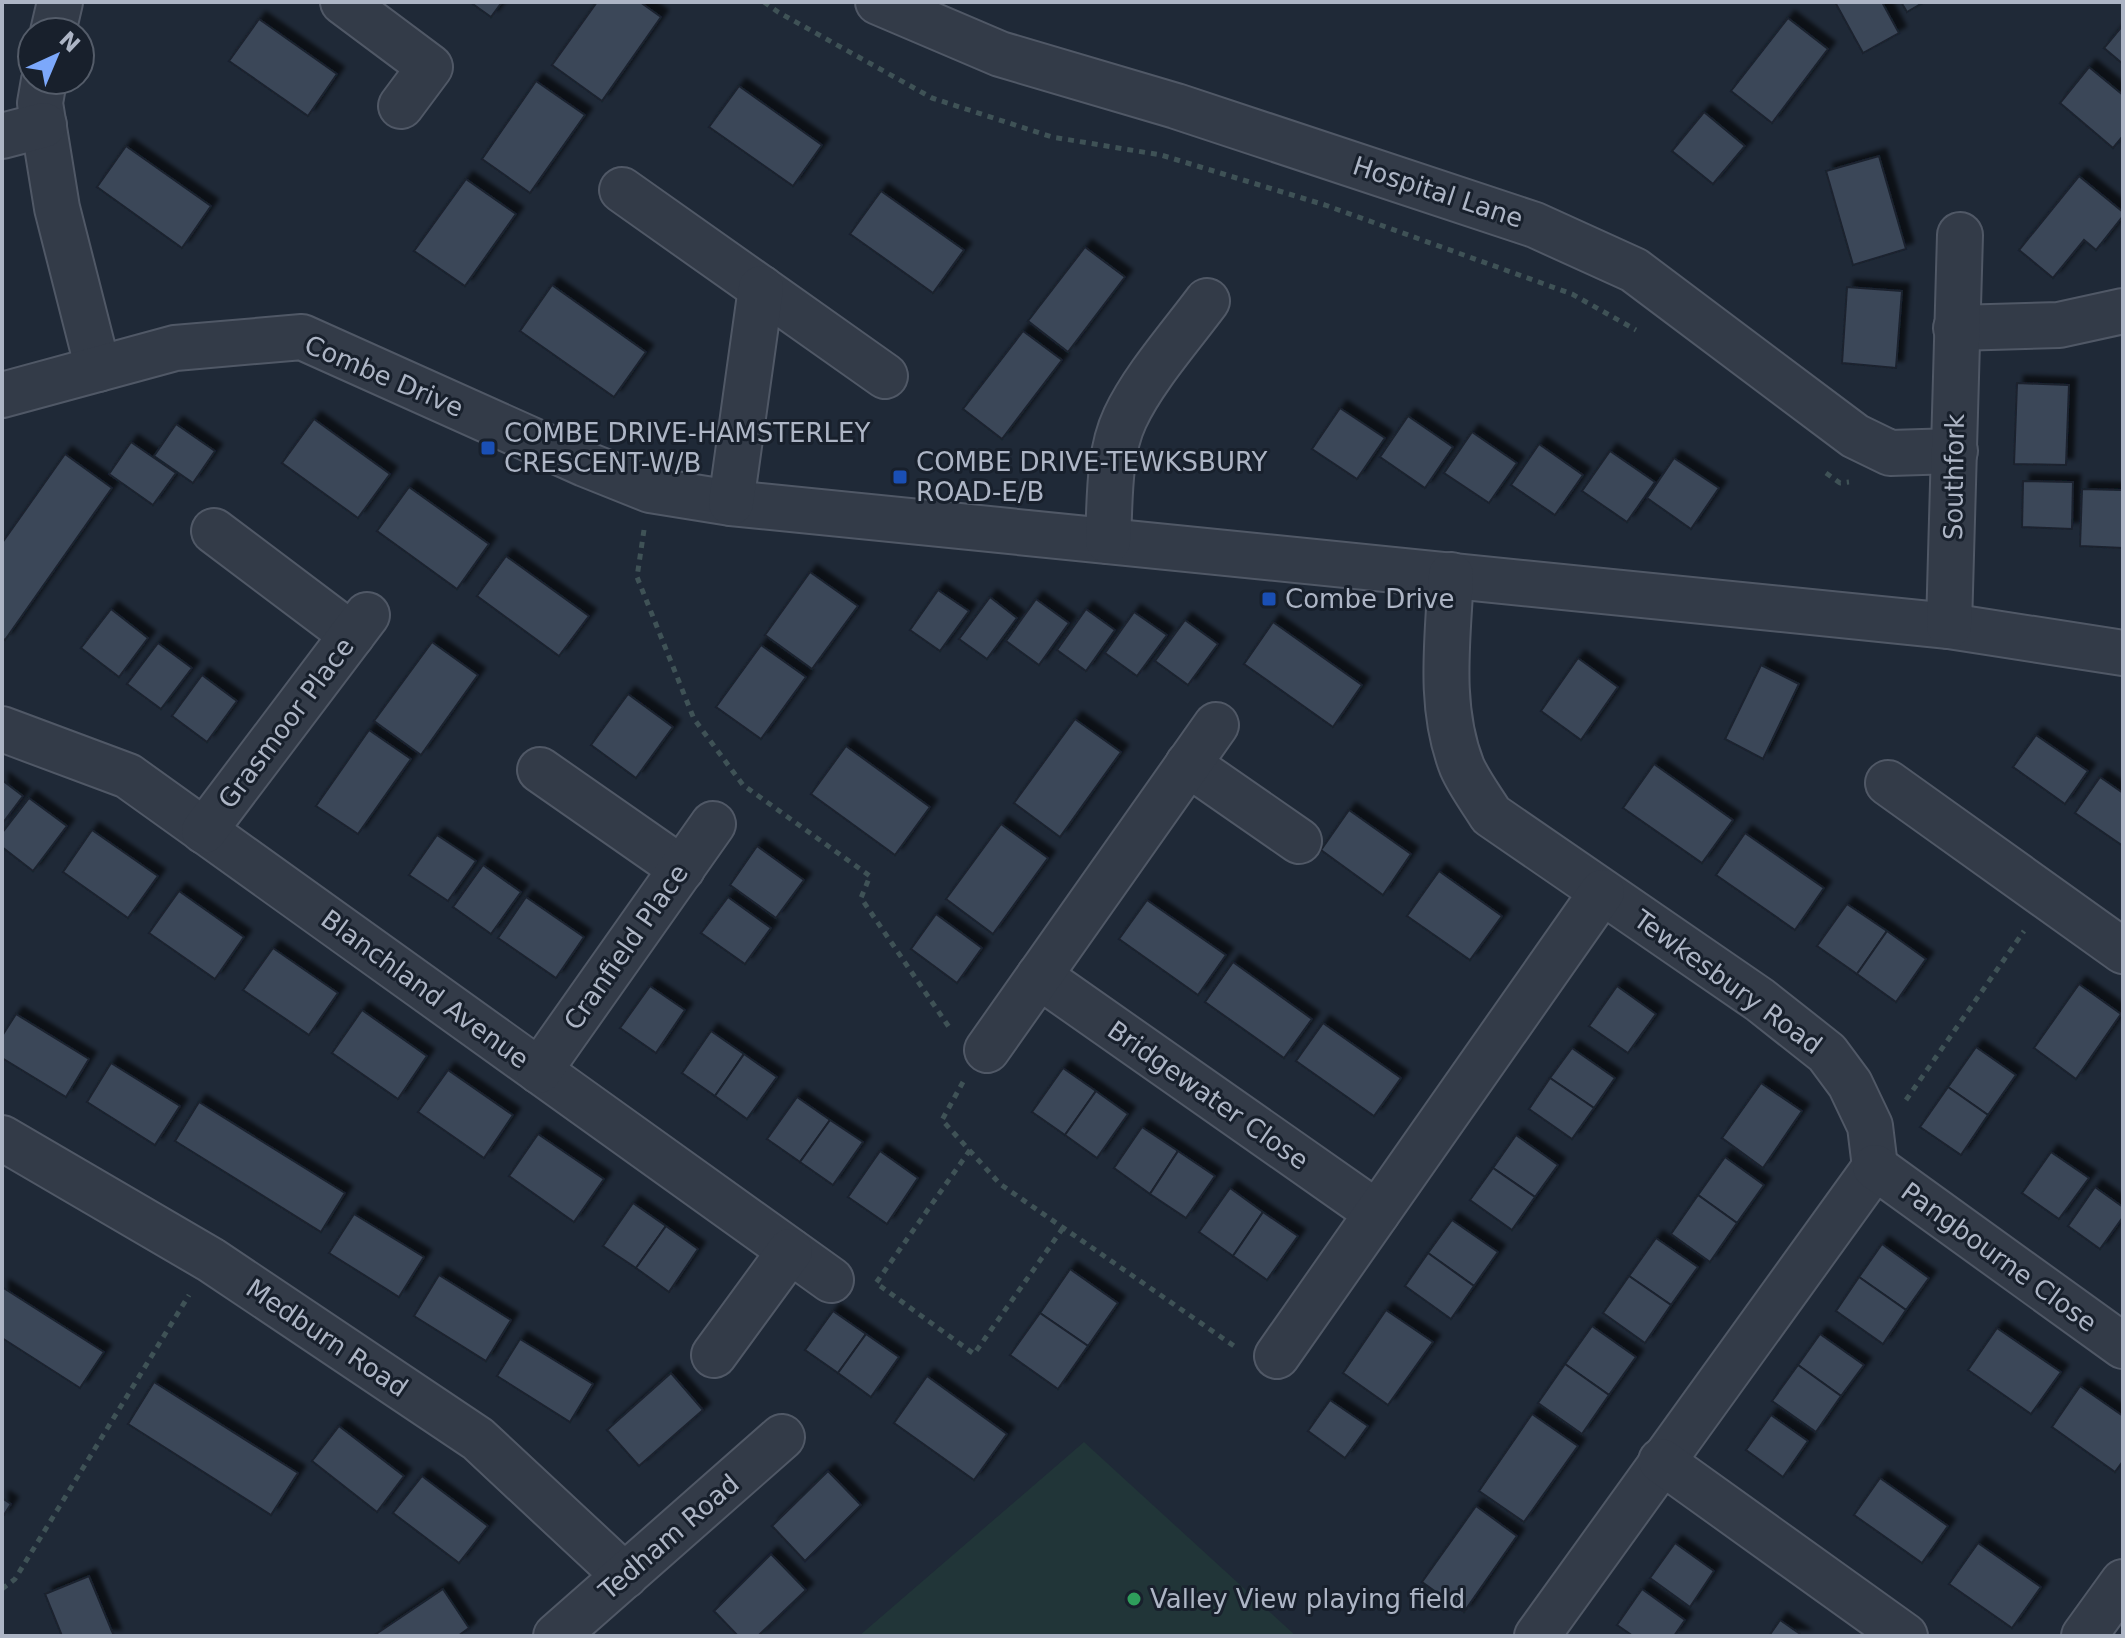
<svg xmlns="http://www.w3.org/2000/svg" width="2125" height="1638" font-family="'DejaVu Sans',sans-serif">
<defs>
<filter id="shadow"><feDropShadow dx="7" dy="-7" stdDeviation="2" flood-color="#0009"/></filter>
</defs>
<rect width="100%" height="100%" fill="#1f2937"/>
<path fill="#213538" d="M1084,1442l212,194h-437z"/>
<g fill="#3b4658" stroke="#1a222e" stroke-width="2" filter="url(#shadow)">
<path d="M470,2h32l-11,15z"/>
<path d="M597,2h43l21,15 -59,84 -50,-36z"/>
<path d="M1835,2h47l17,31 -36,20z"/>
<path d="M1901,2h23l-17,10z"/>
<path d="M1788,18l40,31 -56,74 -41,-32z"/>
<path d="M259,19l78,55 -29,42 -79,-55z"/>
<path d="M2123,25v39l-19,-16z"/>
<path d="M2089,67l34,28v41l-10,12 -53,-45z"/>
<path d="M536,81l49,34 -55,78 -48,-34z"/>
<path d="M739,86l83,59 -29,41 -84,-59z"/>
<path d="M1704,112l41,34 -32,38 -41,-33z"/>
<path d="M126,146l85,60 -29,42 -85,-61z"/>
<path d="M1879,156l27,93 -53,16 -27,-94z"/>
<path d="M2079,176l44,36v4l-27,34 -12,-10 -31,38 -34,-28z"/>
<path d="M466,179l50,35 -51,72 -51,-35z"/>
<path d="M881,191l83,59 -31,43 -83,-59z"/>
<path d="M1085,247l40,30 -57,75 -40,-31z"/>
<path d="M552,285l94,67 -32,45 -94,-66z"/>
<path d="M1847,287l55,4 -6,77 -54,-5z"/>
<path d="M1023,331l39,29 -60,79 -39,-30z"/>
<path d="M2017,383l52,2 -3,80 -52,-1z"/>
<path d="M1340,408l45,30 -28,41 -45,-30z"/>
<path d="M1408,416l45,31 -28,41 -45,-31z"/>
<path d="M314,419l76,55 -32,44 -76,-55z"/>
<path d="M176,424l39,27 -22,32 -39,-27z"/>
<path d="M1472,432l45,31 -28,40 -45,-30z"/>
<path d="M131,442l45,31 -23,32 -44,-31z"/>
<path d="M1539,444l44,31 -28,40 -44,-30z"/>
<path d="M1610,451l45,31 -28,40 -45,-31z"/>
<path d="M65,454l47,34 -107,152 -3,-2v-95z"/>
<path d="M1674,458l45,30 -28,41 -44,-31z"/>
<path d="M2023,481l50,1 -1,47 -50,-2z"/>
<path d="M409,487l80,57 -32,45 -80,-58z"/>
<path d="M2082,489l41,1v58l-43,-2z"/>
<path d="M506,556l83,60 -30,40 -82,-60z"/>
<path d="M810,572l48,34 -46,63 -47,-34z"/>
<path d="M938,590l31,21 -29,40 -30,-21z"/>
<path d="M990,597l27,21 -30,41 -28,-20z"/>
<path d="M1036,599l33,24 -30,42 -33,-24z"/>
<path d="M111,609l37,29 -29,39 -38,-29z"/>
<path d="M1086,609l29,21 -29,41 -29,-21z"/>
<path d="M1134,612l33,23 -30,41 -32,-23z"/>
<path d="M1185,620l33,24 -30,41 -33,-24z"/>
<path d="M1273,622l89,63 -29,42 -89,-63z"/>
<path d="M432,642l46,33 -57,80 -47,-34z"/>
<path d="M158,643l34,25 -31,41 -34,-25z"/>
<path d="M761,645l45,32 -45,62 -45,-32z"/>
<path d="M1578,658l40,29 -37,53 -40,-29z"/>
<path d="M1761,665l38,19 -36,75 -38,-20z"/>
<path d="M202,675l35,26 -30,41 -35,-26z"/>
<path d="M628,694l45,33 -37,51 -45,-33z"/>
<path d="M1075,719l46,33 -61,85 -46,-34z"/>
<path d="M369,730l42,29 -53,75 -42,-28z"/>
<path d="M2036,735l52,36 -23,33 -52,-37z"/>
<path d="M846,746l84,61 -35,48 -84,-61z"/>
<path d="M1654,764l79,56 -31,43 -79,-55z"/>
<path d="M2100,777l23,16v53l-48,-33z"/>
<path d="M2,780l21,16 -21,28z"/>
<path d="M29,798l38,28 -34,45 -31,-24v-14z"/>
<path d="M1349,810l62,44 -28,41 -62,-45z"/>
<path d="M1001,824l47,34 -55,76 -47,-35z"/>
<path d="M92,830l66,46 -30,42 -65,-46z"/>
<path d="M1745,833l79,55 -29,42 -79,-55z"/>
<path d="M437,835l39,26 -28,40 -39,-26z"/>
<path d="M757,846l47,34 -28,38 -46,-33z"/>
<path d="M483,865l38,27 -30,42 -38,-27z"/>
<path d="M1439,871l63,45 -32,44 -63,-44z"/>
<path d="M179,891l65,46 -29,42 -66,-46z"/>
<path d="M526,897l58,40 -28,41 -58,-40z"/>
<path d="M728,897l43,31 -26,36 -44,-31z"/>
<path d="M1147,900l79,55 -28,40 -79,-56z"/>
<path d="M1847,904l40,27 -30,43 -40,-28z"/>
<path d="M936,914l46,34 -25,35 -46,-34z"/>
<path d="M1887,931l39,28 -30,43 -39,-28z"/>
<path d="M273,948l65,45 -29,42 -66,-45z"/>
<path d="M1233,962l79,57 -28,39 -79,-56z"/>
<path d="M2079,984l42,30 -45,65 -42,-31z"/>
<path d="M650,986l35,24 -29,43 -36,-25z"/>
<path d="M1617,986l39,28 -28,39 -39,-27z"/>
<path d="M362,1010l65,46 -29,43 -66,-46z"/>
<path d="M16,1014l73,45 -23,38 -64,-39v-22z"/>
<path d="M1323,1023l78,55 -27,38 -78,-55z"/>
<path d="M711,1031l33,23 -29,42 -33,-23z"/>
<path d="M1976,1047l40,28 -28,40 -40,-28z"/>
<path d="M1572,1048l43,30 -21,30 -44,-30z"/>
<path d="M744,1054l33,23 -30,42 -32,-23z"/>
<path d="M111,1063l69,43 -25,39 -68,-43z"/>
<path d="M1063,1068l33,23 -31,44 -33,-23z"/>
<path d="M448,1070l65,45 -29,43 -66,-46z"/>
<path d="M1550,1078l44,30 -22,31 -43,-30z"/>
<path d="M1761,1083l41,28 -39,57 -41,-30z"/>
<path d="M1948,1087l40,28 -27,40 -41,-28z"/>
<path d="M1096,1091l32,23 -31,44 -32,-23z"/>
<path d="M797,1097l33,23 -30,42 -33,-23z"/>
<path d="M199,1102l146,91 -24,39 -146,-91z"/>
<path d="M830,1120l33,22 -30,43 -33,-23z"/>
<path d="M1142,1127l36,24 -28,43 -36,-26z"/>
<path d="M538,1134l66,45 -30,43 -65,-46z"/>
<path d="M1516,1135l42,30 -23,32 -42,-29z"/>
<path d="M880,1151l38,27 -31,46 -39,-27z"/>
<path d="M1178,1151l37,25 -29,42 -36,-24z"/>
<path d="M2051,1152l38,26 -30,41 -37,-26z"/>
<path d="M1725,1157l39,28 -27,38 -39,-28z"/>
<path d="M1493,1168l42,29 -23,33 -42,-30z"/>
<path d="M2095,1187l28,20v10l-23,32 -32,-23z"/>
<path d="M1230,1188l33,24 -30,44 -34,-24z"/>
<path d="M1698,1195l39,28 -27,39 -39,-28z"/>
<path d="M633,1203l33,23 -30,42 -33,-22z"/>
<path d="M1263,1212l35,24 -31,44 -34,-24z"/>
<path d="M354,1214l70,43 -25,40 -70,-44z"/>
<path d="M1452,1220l46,32 -24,34 -46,-33z"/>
<path d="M666,1226l32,23 -29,43 -33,-24z"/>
<path d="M1656,1238l42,29 -27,38 -42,-29z"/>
<path d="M1882,1244l47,34 -23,32 -47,-33z"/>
<path d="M1428,1253l46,33 -23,33 -46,-33z"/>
<path d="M1070,1269l48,34 -30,43 -48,-33z"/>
<path d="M439,1275l72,45 -25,41 -72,-45z"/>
<path d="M1629,1276l42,29 -26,38 -42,-30z"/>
<path d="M1859,1277l47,33 -23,34 -47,-33z"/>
<path d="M2,1287l102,65 -24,36 -78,-50z"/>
<path d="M1386,1310l47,32 -45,63 -45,-32z"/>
<path d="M833,1311l33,23 -28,39 -33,-23z"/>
<path d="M1040,1313l48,33 -30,43 -48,-34z"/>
<path d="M1592,1326l44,31 -27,38 -44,-31z"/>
<path d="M1997,1328l64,44 -30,42 -63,-44z"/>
<path d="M866,1334l33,23 -28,40 -33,-24z"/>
<path d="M1820,1334l44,31 -23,31 -43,-31z"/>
<path d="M520,1339l73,45 -23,38 -73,-46z"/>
<path d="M1565,1364l44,31 -27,39 -44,-31z"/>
<path d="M1798,1365l43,31 -25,36 -44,-31z"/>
<path d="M671,1373l32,37 -64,56 -32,-36z"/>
<path d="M927,1376l80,58 -33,46 -80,-57z"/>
<path d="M154,1382l144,91 -27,42 -143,-91z"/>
<path d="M2080,1386l43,30v45l-8,11 -63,-45z"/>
<path d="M1330,1400l38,26 -23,32 -37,-27z"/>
<path d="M1532,1414l46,32 -54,76 -45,-31z"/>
<path d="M1771,1415l37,26 -25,36 -37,-27z"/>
<path d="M339,1426l65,50 -27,36 -65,-51z"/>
<path d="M828,1471l33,34 -56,56 -33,-35z"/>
<path d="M422,1476l66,50 -29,37 -66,-50z"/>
<path d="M1880,1478l68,48 -26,37 -68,-48z"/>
<path d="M2,1498l9,6 -9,14z"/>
<path d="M1476,1506l41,30 -53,76 -42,-30z"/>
<path d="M1675,1543l39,28 -24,36 -40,-29z"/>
<path d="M1978,1543l63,44 -29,41 -63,-44z"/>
<path d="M771,1554l35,36 -48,46h-20l-24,-25z"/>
<path d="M89,1576l25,60h-52l-17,-42z"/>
<path d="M443,1589l26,39 -11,8h-81l-1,-2z"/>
<path d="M1642,1589l43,31 -11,16h-41l-16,-11z"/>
<path d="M1780,1620l23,16h-34z"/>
</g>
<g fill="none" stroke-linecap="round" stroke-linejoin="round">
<g stroke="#505866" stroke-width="48">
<g id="minor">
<path d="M343,2l87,65 -29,39"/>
<path d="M878,2l122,52 176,52 359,119 99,45 221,166 35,17 65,-2"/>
<path d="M53,32l7,-30"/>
<path d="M44,80l-4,23 17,105 41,161"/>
<path d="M2,136l42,-11"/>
<path d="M622,190l263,186"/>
<path d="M1956,328l103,-3 64,-14"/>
<path d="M2,395l173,-47 127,-11 283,127 65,26 81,13 1218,123 174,27"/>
<path d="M731,503l30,-215"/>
<path d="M214,531l138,104"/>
<path d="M1108,541c2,-39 0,-87 17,-123 18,-39 56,-82 82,-117"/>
<path d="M1451,575c-3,64 -13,131 11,192 7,16 19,32 29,48l269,185 67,53 23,31 20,42 5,41 -338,469"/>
<path d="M1949,626l11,-391"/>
<path d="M2,729l126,47 703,504"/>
<path d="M1188,764l111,77"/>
<path d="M540,770l142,99"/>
<path d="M1888,783l235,168"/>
<path d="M204,831l163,-216"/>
<path d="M1039,976l338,237"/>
<path d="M987,1050l229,-325"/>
<path d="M539,1071l174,-247"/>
<path d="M2,1138l209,122 267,179 147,137"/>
<path d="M1875,1167l248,179"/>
<path d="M714,1355l76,-104"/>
<path d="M1277,1356l325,-464"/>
<path d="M1661,1461l244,175"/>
<path d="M556,1636l226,-199"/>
<path d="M2084,1636l39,-54"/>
</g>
</g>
<g stroke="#3f5256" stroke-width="5" stroke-dasharray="6 6" stroke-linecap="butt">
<path d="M764,2l14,10 154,86 120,39 109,18 164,50 247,89 64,36"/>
<path d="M1826,473l14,10 9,-1"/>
<path d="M644,530l-7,47 57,142 49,66 127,91 -9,22 90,132"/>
<path d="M963,1082l-21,38 58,64 234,162"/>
<path d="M1906,1100l118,-169"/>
<path d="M970,1150l-94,133 98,71 89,-126"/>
<path d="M2,1589l13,-10 174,-284"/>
</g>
<use href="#minor" stroke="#333b48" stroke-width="44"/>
</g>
<g fill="#1a4fb4" stroke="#18202c" stroke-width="3">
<rect x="480" y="440" width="16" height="16" rx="4"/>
<rect x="892" y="469" width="16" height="16" rx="4"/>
<rect x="1261" y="591" width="16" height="16" rx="4"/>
</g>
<circle fill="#2e9e5b" stroke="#18202c" stroke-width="3" cx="1134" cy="1599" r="8"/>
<g text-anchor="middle" stroke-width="6" stroke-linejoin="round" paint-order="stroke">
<g font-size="26" fill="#adb5c5" stroke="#18202c">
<text transform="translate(1438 192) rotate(18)" y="9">Hospital Lane</text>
<text transform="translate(384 376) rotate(23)" y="9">Combe Drive</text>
<text transform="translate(1954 477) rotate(-89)" y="9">Southfork</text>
<text transform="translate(286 723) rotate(-53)" y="9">Grasmoor Place</text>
<text transform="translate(626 947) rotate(-55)" y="9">Cranfield Place</text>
<text transform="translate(1728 982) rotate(36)" y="9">Tewkesbury Road</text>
<text transform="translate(425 989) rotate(36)" y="9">Blanchland Avenue</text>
<text transform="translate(1208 1095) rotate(35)" y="9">Bridgewater Close</text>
<text transform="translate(1999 1257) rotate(36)" y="9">Pangbourne Close</text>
<text transform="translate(327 1338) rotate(34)" y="9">Medburn Road</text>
<text transform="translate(669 1537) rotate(-41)" y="9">Tedham Road</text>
</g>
<g font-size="26" fill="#adb5c5" stroke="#18202c" text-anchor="start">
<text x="504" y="442">COMBE DRIVE-HAMSTERLEY<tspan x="504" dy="30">CRESCENT-W/B</tspan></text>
<text x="916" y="471">COMBE DRIVE-TEWKSBURY<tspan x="916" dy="30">ROAD-E/B</tspan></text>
<text x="1285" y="608">Combe Drive</text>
<text x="1150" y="1608">Valley View playing field</text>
</g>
</g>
<rect width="2125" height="1638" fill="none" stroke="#adb5c5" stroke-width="8"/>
<g transform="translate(56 56) rotate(44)"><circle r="38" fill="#18202c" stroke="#545c69" stroke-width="2"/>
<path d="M0-6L14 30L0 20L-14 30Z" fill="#7ca8fb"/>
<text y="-12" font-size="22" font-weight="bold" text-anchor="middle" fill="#adb5c5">N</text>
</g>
</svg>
